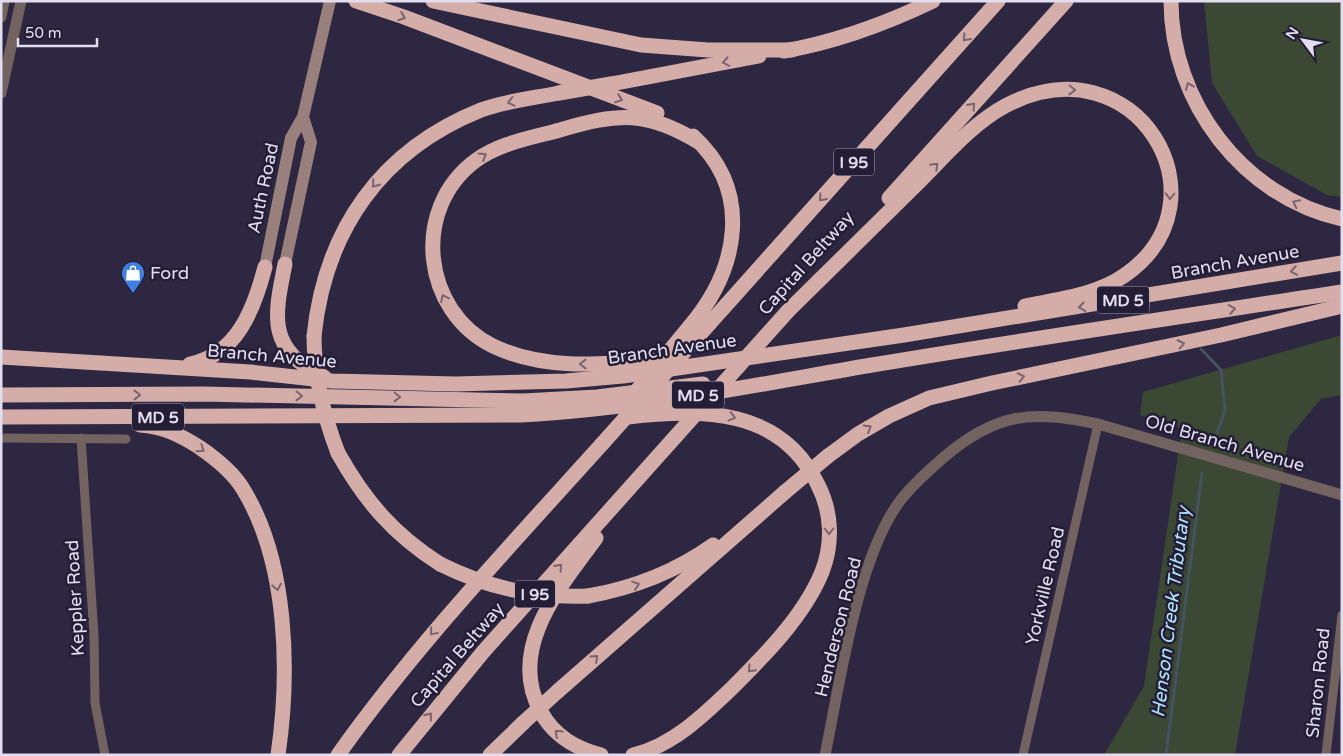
<svg xmlns="http://www.w3.org/2000/svg" width="1343" height="756" font-family="'Varela Round',sans-serif">
<rect width="100%" height="100%" fill="#2e2741"/>
<g fill="#3a4834">
<path d="M1204,1h138v196l-15,-2 -70,-39 -45,-73z"/>
<path d="M1342,335v60l-21,4 -32,38 -54,318h-131l40,-69 38,-258 -42,-13 3,-23z"/>
</g>
<g fill="none" stroke-linecap="round" stroke-linejoin="round">
<g stroke="#445360" stroke-width="3">
<path d="M1201,349l20,21 4,40 -9,26"/>
<path d="M1166,755l36,-282"/>
</g>
<g stroke="#726260" stroke-width="9">
<path d="M1,438l125,1"/>
<path d="M81,438l13,197 1,68 10,52"/>
<path d="M1023,755l75,-331"/>
<path d="M1326,755l16,-140"/>
</g>
<g stroke="#726260" stroke-width="11">
<path d="M1,17l3,-16"/>
<path d="M1,93l20,-92"/>
<path d="M825,755c15,-72 32,-197 75,-254 12,-16 28,-30 43,-43 53,-46 90,-48 155,-34l244,71"/>
</g>
<g stroke="#9a807d" stroke-width="12">
<path d="M285,264l26,-122 -8,-25"/>
<path d="M265,267l26,-129 12,-21 27,-116"/>
</g>
<g stroke="#d4aca8" stroke-width="15">
<path d="M356,1l48,16 253,96"/>
<path d="M433,1l208,44 67,5h84"/>
<path d="M1171,1c0,101 72,196 171,218"/>
<path d="M784,51c52,-9 101,-27 149,-50"/>
<path d="M611,84l148,-28"/>
<path d="M889,198l177,-197"/>
<path d="M285,264c-11,54 -18,85 39,113"/>
<path d="M788,311c44,-43 88,-87 132,-130 26,-26 52,-57 85,-75 131,-69 227,95 120,169 -28,20 -66,24 -100,31"/>
<path d="M710,323l288,-322"/>
<path d="M690,326c49,-58 63,-135 3,-190"/>
<path d="M314,336c11,-106 67,-186 167,-226 24,-9 53,-12 78,-17"/>
<path d="M1,357l249,15 82,9 124,3 110,-3 57,-5 281,-41 438,-72"/>
<path d="M673,359c-59,4 -124,14 -180,-13 -71,-35 -82,-137 -18,-185 24,-18 56,-23 85,-31 58,-17 87,-20 140,13"/>
<path d="M190,364c47,-9 64,-55 75,-97"/>
<path d="M1,395l202,-1 320,7 74,-4 106,-13"/>
<path d="M1,417l520,-2c118,-6 234,-30 351,-50 156,-26 313,-49 470,-73"/>
<path d="M628,417c73,-9 154,-9 190,68 14,27 15,59 4,87 -18,44 -57,83 -90,116 -28,27 -60,58 -99,67"/>
<path d="M140,425c22,1 40,10 59,22 16,11 34,25 44,42 45,73 47,183 35,266"/>
<path d="M338,453c27,48 55,81 102,111"/>
<path d="M828,456l30,-22 31,-18 40,-18 63,-15 229,-48 121,-29"/>
<path d="M596,538c-36,49 -90,111 -55,174 13,24 34,36 60,43"/>
<path d="M588,596c46,-8 87,-24 125,-51"/>
<path d="M558,691l227,-199"/>
<path d="M338,755c79,-111 173,-210 264,-311"/>
<path d="M399,755l84,-103 193,-216"/>
<path d="M490,755l33,-32"/>
</g>
<g stroke="#d4aca8" stroke-width="15">
<path d="M559,93l52,-9"/>
<path d="M314,336c0,41 9,78 24,117"/>
<path d="M634,394l56,-68"/>
<path d="M676,436l112,-125"/>
<path d="M602,444l108,-121"/>
<path d="M785,492l43,-36"/>
<path d="M440,564c48,24 94,34 148,32"/>
<path d="M523,723l35,-32"/>
</g>
</g>
<defs><path id="oneway-chevron" d="M-2-3.5L2.5 0L-2 3.5" fill="none" stroke-width="1.6" stroke-linecap="round" stroke-linejoin="round" transform="scale(1.25)"/></defs>
<g stroke="#7c646f">
<use href="#oneway-chevron" transform="translate(402 17) rotate(20)"/>
<use href="#oneway-chevron" transform="translate(966 38) rotate(132)"/>
<use href="#oneway-chevron" transform="translate(726 62) rotate(169)"/>
<use href="#oneway-chevron" transform="translate(1189 86) rotate(-113)"/>
<use href="#oneway-chevron" transform="translate(1072 90) rotate(1)"/>
<use href="#oneway-chevron" transform="translate(619 99) rotate(21)"/>
<use href="#oneway-chevron" transform="translate(511 102) rotate(166)"/>
<use href="#oneway-chevron" transform="translate(972 106) rotate(-48)"/>
<use href="#oneway-chevron" transform="translate(483 156) rotate(-32)"/>
<use href="#oneway-chevron" transform="translate(935 166) rotate(-45)"/>
<use href="#oneway-chevron" transform="translate(375 184) rotate(129)"/>
<use href="#oneway-chevron" transform="translate(1170 196) rotate(92)"/>
<use href="#oneway-chevron" transform="translate(822 198) rotate(132)"/>
<use href="#oneway-chevron" transform="translate(1296 203) rotate(-154)"/>
<use href="#oneway-chevron" transform="translate(1294 271) rotate(170)"/>
<use href="#oneway-chevron" transform="translate(444 298) rotate(-116)"/>
<use href="#oneway-chevron" transform="translate(1082 307) rotate(171)"/>
<use href="#oneway-chevron" transform="translate(1232 309) rotate(-9)"/>
<use href="#oneway-chevron" transform="translate(1181 344) rotate(-12)"/>
<use href="#oneway-chevron" transform="translate(583 364) rotate(-180)"/>
<use href="#oneway-chevron" transform="translate(1021 377) rotate(-12)"/>
<use href="#oneway-chevron" transform="translate(137 395)"/>
<use href="#oneway-chevron" transform="translate(299 396) rotate(1)"/>
<use href="#oneway-chevron" transform="translate(397 397) rotate(1)"/>
<use href="#oneway-chevron" transform="translate(732 417) rotate(15)"/>
<use href="#oneway-chevron" transform="translate(868 428) rotate(-30)"/>
<use href="#oneway-chevron" transform="translate(201 449) rotate(34)"/>
<use href="#oneway-chevron" transform="translate(829 531) rotate(90)"/>
<use href="#oneway-chevron" transform="translate(559 567) rotate(-48)"/>
<use href="#oneway-chevron" transform="translate(636 585) rotate(-18)"/>
<use href="#oneway-chevron" transform="translate(277 587) rotate(79)"/>
<use href="#oneway-chevron" transform="translate(433 632) rotate(130)"/>
<use href="#oneway-chevron" transform="translate(595 658) rotate(-42)"/>
<use href="#oneway-chevron" transform="translate(751 669) rotate(133)"/>
<use href="#oneway-chevron" transform="translate(429 716) rotate(-52)"/>
<use href="#oneway-chevron" transform="translate(558 733) rotate(-137)"/>
</g>
<defs>
<g id="shop-pin" transform="scale(1.25)"><path d="M0 17L-7.5 6A9.5 9.5 0 1 1 7.5 6Z" fill="#3f7fe0" stroke="#241d36"/><path d="M-5-2.5h2.3a2.7 3.5 0 0 1 5.4 0H5L5.5 6h-11ZM-1.5-2.5h3a1.5 2.3 0 0 0-3 0Z" fill="#fff"/></g>
</defs>
<g fill-rule="evenodd">
<use href="#shop-pin" x="133" y="273"/>
</g>
<g text-anchor="middle" stroke-width="5" stroke-linejoin="round" paint-order="stroke">
<g fill="#241d36" stroke="#a9a4b8" stroke-width="1">
<rect x="834" y="148.5" width="40" height="27" rx="4"/>
<rect x="1097" y="286.5" width="52" height="27" rx="4"/>
<rect x="672" y="381.5" width="52" height="27" rx="4"/>
<rect x="132" y="403.5" width="52" height="27" rx="4"/>
<rect x="515" y="580.5" width="40" height="27" rx="4"/>
</g>
<g font-size="16" font-weight="bold" fill="#e2deef">
<text x="854" y="168">I 95</text>
<text x="1123" y="306">MD 5</text>
<text x="698" y="401">MD 5</text>
<text x="158" y="423">MD 5</text>
<text x="535" y="600">I 95</text>
</g>
<g font-size="18" fill="#e2deef" stroke="#241d36">
<text transform="translate(263 188) rotate(-78)" y="6">Auth Road</text>
<text transform="translate(1235 262) rotate(-10)" y="6">Branch Avenue</text>
<text transform="translate(806 263) rotate(-48)" y="6">Capital Beltway</text>
<text transform="translate(672 349) rotate(-8)" y="6">Branch Avenue</text>
<text transform="translate(272 356) rotate(5)" y="6">Branch Avenue</text>
<text transform="translate(1225 443) rotate(16)" y="6">Old Branch Avenue</text>
<text transform="translate(1045 586) rotate(-77)" y="6">Yorkville Road</text>
<text transform="translate(75 598) rotate(-93)" y="6">Keppler Road</text>
<text transform="translate(838 627) rotate(-76)" y="6">Henderson Road</text>
<text transform="translate(457 655) rotate(-49)" y="6">Capital Beltway</text>
<text transform="translate(1318 683) rotate(-84)" y="6">Sharon Road</text>
</g>
<g font-size="18" fill="#e2deef" stroke="#241d36" text-anchor="start">
<text x="150" y="279">Ford</text>
</g>
<g font-size="19" font-style="italic" fill="#aee3fa" stroke="#241d36">
<text transform="translate(1170 612) rotate(-83)" y="7">Henson Creek Tributary</text>
</g>
</g>
<rect width="1343" height="756" fill="none" stroke="#e2deef" stroke-width="5"/>
<g transform="translate(1303 40) rotate(302)" stroke="#241d36" stroke-width="4" paint-order="stroke">
<path d="M0-4L9 19L0 12L-9 19Z" fill="#e2deef"/>
<text y="-8" font-size="14" font-weight="bold" text-anchor="middle" fill="#e2deef">N</text>
</g>
<path d="M18 38v8h79v-8" fill="none" stroke="#e2deef" stroke-width="2.5"/>
<text x="25" y="38" font-size="15" fill="#e2deef" stroke="#241d36" stroke-width="4" paint-order="stroke">50 m</text>
</svg>
